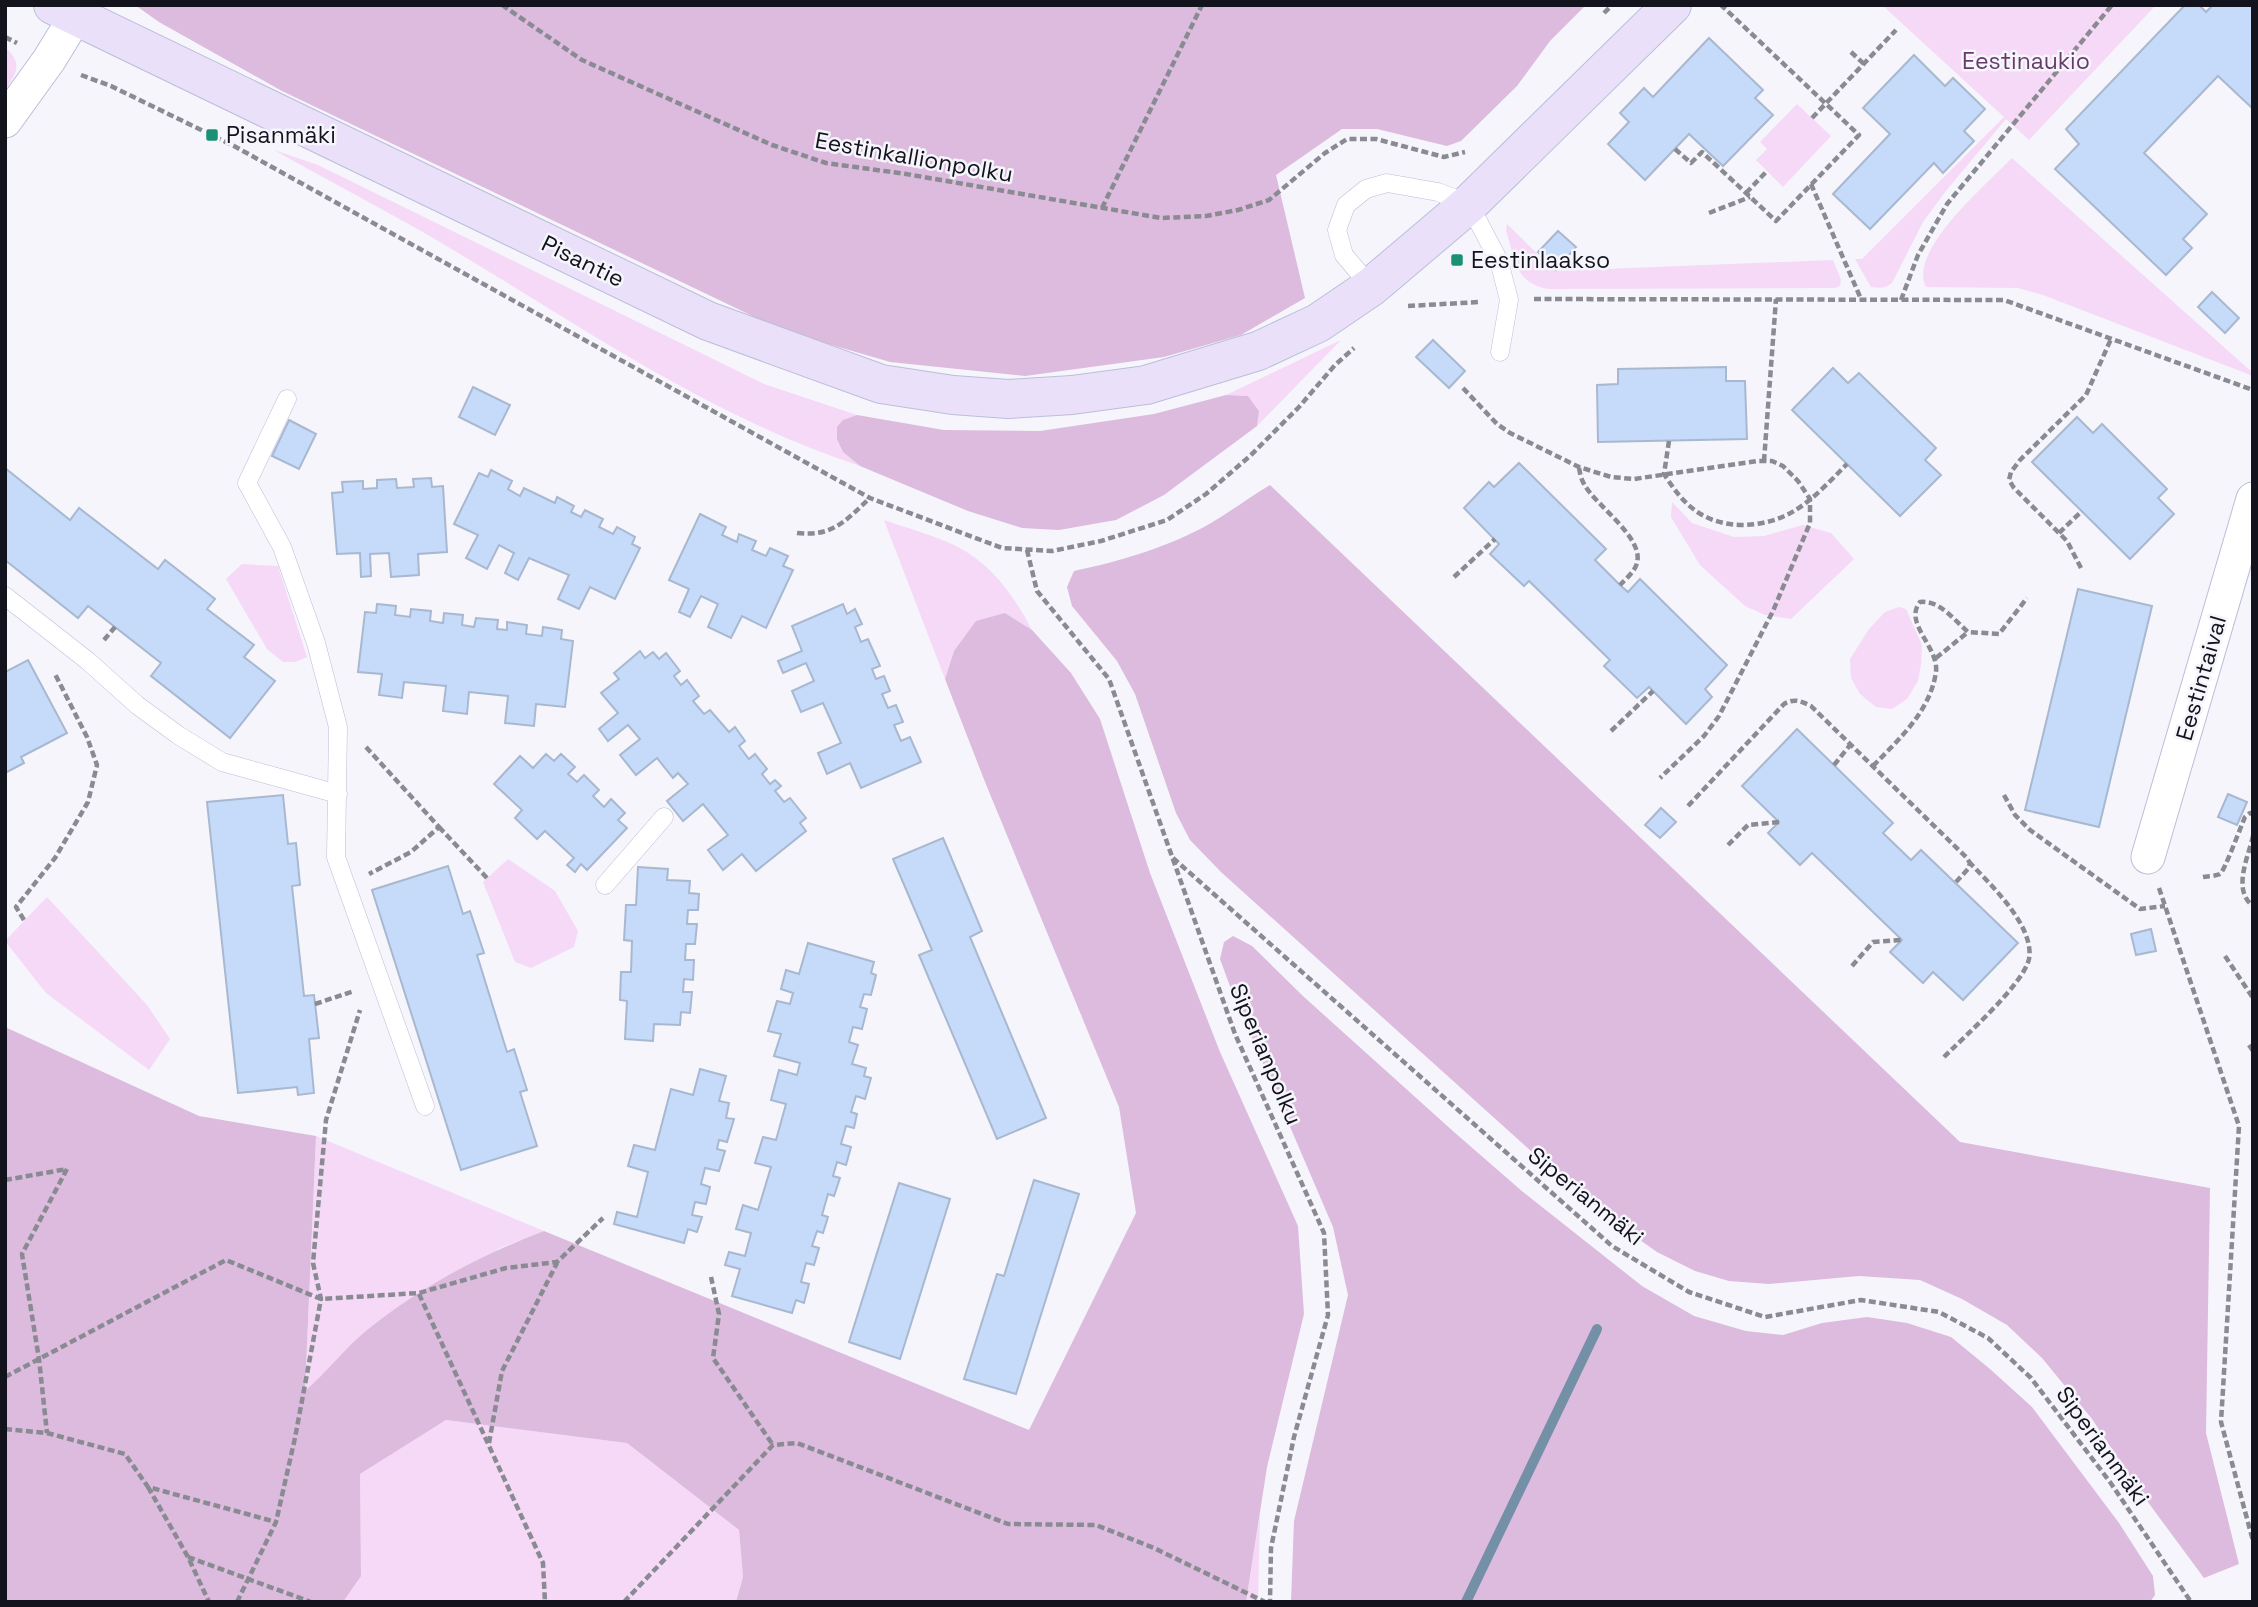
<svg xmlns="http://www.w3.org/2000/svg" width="2258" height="1607" font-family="'Space Grotesk',sans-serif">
<rect width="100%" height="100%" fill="#f5f5fb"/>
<g fill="#f5d9f7">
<path d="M1882,5h274l-127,135 -23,-21 -61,73 -22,30 -31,61c-7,6 -13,5 -21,4l-16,-28h7l142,-142z"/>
<path d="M5,47c18,16 12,26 0,43z"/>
<path d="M1797,104l34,32 -48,51 -27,-27 11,-11 -7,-7z"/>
<path d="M274,150l44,15 446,219 93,31 -14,5v32l17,14c-150,-49 -281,-141 -415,-221 -56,-33 -114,-63 -171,-95z"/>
<path d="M2012,158l241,215v3l-210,-81 -25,-7 -92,-1c-19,-36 62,-104 86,-129z"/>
<path d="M1507,224l48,47 278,-11 8,20 -1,6 -5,2 -286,1c-35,-6 -33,-29 -43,-58z"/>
<path d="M1341,340l-84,86 2,-15 -11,-15 -22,-1z"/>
<path d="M1672,502l20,21 42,14 30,-1 39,-11 28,8 23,26 -63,60 -26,-4 -20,-9 -45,-41 -29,-48z"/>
<path d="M884,520c23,8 49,15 72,26 36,18 58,50 76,84l-27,-17 -51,38 -9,28z"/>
<path d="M242,564l36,2 29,91 -12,5h-12l-16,-13 -41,-70z"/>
<path d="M1899,607l7,2 16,36 -1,19 -3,17 -11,18 -15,10 -16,-2 -16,-13 -9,-16 -1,-19 19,-30 16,-17z"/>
<path d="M508,859l47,32 23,40 -4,16 -43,21 -16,-6 -32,-80z"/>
<path d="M47,897l100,108 23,34 -21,31 -103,-77 -41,-52z"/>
<path d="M316,1136l228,95 -46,18 -193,143z"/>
<path d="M446,1420l181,23 112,87 4,47 -7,25h-393l18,-27 -1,-101z"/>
<path d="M1260,1514l-2,88h-12z"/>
</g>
<g fill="#dcbbde">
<path d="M135,5h1451l-36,36 -33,45 -56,55 -14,5 -70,-17h-35l-66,46 29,123 -64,37 -77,22 -139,19 -135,-14 -106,-31 -502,-240 -123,-69z"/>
<path d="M1226,395l22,1 11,15 -2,15 -93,69 -48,25 -57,10 -37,-2 -54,-17 -108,-45 -17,-14 -6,-13v-12l6,-7 14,-5 87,15 96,1 114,-17z"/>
<path d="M1270,485l690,657 250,46 -4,245 33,131 -35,14 -65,-88 -47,-71 -50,-61 -35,-33 -45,-26 -42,-19 -61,-4 -90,8 -40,-3 -34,-10 -38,-19 -37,-26 -88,-74 -311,-280 -31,-32 -14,-27 -41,-119 -18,-33 -45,-55 -5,-19 7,-16c47,-10 95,-24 137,-48 20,-12 39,-26 59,-38z"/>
<path d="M1005,613l27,17 39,43 29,46 50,154 70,179 78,174 6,88 -37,153 -21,135h-510l7,-25 -4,-47 -112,-87 -181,-23 -86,54 1,102 -18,26h-338v-575l194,89 117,20 -11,255c22,-19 39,-42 61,-60 52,-43 115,-76 178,-100l485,199 107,-217 -17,-106 -134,-325 -40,-103 9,-28 22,-30z"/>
<path d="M1233,936l19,10 52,51 150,135 69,60 119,94 52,30 52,15 37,4 39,-12 45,-6 40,6 44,14 39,32 42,38 87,116 34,53 2,19 -5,7h-859l3,-81 54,-226 -15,-68 -102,-238 -11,-30 4,-17z"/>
</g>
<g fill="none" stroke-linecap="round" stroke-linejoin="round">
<path stroke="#7390a7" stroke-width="10" d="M1466,1602l131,-273"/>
</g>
<g fill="#c6daf9" stroke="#a8b8d0" stroke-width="2">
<path d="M2185,5h14l7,7 7,-7h37l3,3v101l-35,-33 -74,77 63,61 -24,25 9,9 -26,27 -111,-106 24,-25 -13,-15z"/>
<path d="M1709,38l54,52 -8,8 18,17 -50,51 -34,-32 -44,46 -37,-36 21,-22 -9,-9 24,-25 9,9z"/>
<path d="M1914,55l31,31 8,-8 32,31 -21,22 10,10 -31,32 -9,-10 -64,66 -37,-35 57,-60 -27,-26z"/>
<path d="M1558,231l18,16 -20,23 -18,-18z"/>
<path d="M2212,292l27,26 -14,15 -27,-26z"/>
<path d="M1433,340l32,31 -16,17 -33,-31z"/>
<path d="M1726,367v14h19l2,58 -149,3 -1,-57 21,-1v-15z"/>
<path d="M1833,368l15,15 11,-10 77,75 -11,12 16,15 -41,41 -108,-106z"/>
<path d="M473,387l37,18 -15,30 -36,-18z"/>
<path d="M2077,417l16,16 9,-9 65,65 -9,9 16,16 -44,45 -98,-97z"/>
<path d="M289,420l27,14 -17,35 -27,-13z"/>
<path d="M1519,463l87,86 -11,11 25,25 8,7 12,-13 87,86 -22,24 7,8 -26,27 -37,-37 -12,11 -33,-32 6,-6 -81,-79 -5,5 -34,-32 9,-10 -35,-36 25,-26 5,5z"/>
<path d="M5,468l65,52 9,-12 79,61 7,-9 50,39 -8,10 47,36 -10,12 31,24 -45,57 -79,-62 10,-13 -73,-57 -10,12 -73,-58z"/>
<path d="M491,470l21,11 -4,8 12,7 4,-8 31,15 2,-6 17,9 -3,6 10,5 4,-7 18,9 -4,8 14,7 4,-7 18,10 -3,7 8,4 -25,51 -25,-12 -11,22 -21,-10 11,-24 -40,-17 -11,22 -13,-7 9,-20 -15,-8 -12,24 -21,-11 12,-23 -24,-11 25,-51 9,4z"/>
<path d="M431,478l1,9 11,-1 4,66 -29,2 1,21 -28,2 -2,-24 -19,1 1,22 -10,1 -1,-24 -23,1 -5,-61 11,-1 -1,-10 21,-1v8l14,-1v-8l19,-1 1,9 17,-1 -1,-8z"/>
<path d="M700,514l26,13 -4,8 15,7 2,-8 17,7 -4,9 14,6 4,-8 18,8 -5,10 10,4 -27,58 -24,-12 -11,22 -23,-11 10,-23 -17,-8 -11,21 -11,-5 10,-23 -20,-9z"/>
<path d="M2078,589l74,17 -53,221 -74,-17z"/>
<path d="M377,604l19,2 -1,9 15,2 1,-8 20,2 -1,10 13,2 1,-10 19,2 -1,10 12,2 2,-9 22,2 -1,9 10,1v-8l20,3 -1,9 16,2 1,-9 19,3 -1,9 12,2 -8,66 -29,-3 -2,22 -29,-3 3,-27 -39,-4 -2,22 -24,-3 3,-25 -42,-4 -2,16 -23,-3 3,-21 -24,-2 7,-60 11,1z"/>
<path d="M843,604l4,10 8,-5 7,15 -7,3 6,15 7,-3 12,27 -8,3 4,10 8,-3 6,15 -8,3 6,14 8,-3 7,17 -9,3 7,16 9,-4 11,25 -60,26 -11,-25 -23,11 -9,-21 23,-10 -18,-40 -22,9 -9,-21 22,-10 -8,-18 -23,10 -5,-12 24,-10 -10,-25z"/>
<path d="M640,651l5,7 8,-6 6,7 7,-6 14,18 -6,5 7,9 6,-5 12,16 -6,5 11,13 6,-4 19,22 6,-5 10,14 -6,5 10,13 6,-5 12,15 -5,5 8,10 5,-4 6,6 -6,5 9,11 6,-4 16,20 -6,5 6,8 -50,40 -14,-17 -19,16 -15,-20 20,-15 -25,-31 -20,17 -16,-20 21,-17 -10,-11 -5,5 -16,-20 -21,17 -16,-20 20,-16 -12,-14 -20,16 -9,-12 19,-16 -17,-20 18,-14 -5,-6z"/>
<path d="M28,660l39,73 -46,24 3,6 -19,10v-101z"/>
<path d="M1797,729l96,94 -10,10 28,27 10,-10 97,93 -55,57 -30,-28 -10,11 -33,-31 12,-12 -90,-87 -12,12 -32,-32 11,-11 -37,-36z"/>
<path d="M546,754l8,7 7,-7 14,13 -7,7 9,8 7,-7 15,15 -6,6 11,11 7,-8 14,14 -7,7 9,8 -40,42 -6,-6 -6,8 -8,-7 7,-7 -29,-27 -8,8 -22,-21 7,-8 -28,-26 26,-28 13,12z"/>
<path d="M2228,794l19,8 -10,23 -19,-8z"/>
<path d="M283,795l5,49 8,-1 4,42 -8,1 12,110 10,-1 5,43 -10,1 5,54 -16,2 -1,-8 -59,6 -31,-291z"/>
<path d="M1661,808l15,14 -16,16 -15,-13z"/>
<path d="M943,838l39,93 -12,6 76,181 -49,21 -78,-184 13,-5 -39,-91z"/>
<path d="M448,866l15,48 7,-3 14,42 -7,2 30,97 7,-3 13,41 -7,2 17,54 -76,24 -89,-280z"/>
<path d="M638,867l30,2 -1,11 23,1 -1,12 10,1 -1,16h-10l-1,14h10l-2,20h-9l-1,16h9l-1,20 -9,-1 -1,13h9l-2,21 -9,-1 -1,13 -26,-1 -1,17 -28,-2 2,-38 -7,-1 1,-28h10l1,-31 -8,-1 2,-35h10z"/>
<path d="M2151,929l5,22 -20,4 -5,-21z"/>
<path d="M808,943l66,19 -3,11 5,2 -5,20 -7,-1 -4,13 7,2 -5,20 -9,-2 -4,15 9,3 -6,19 14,4 -2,8 7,2 -6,21 -9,-3 -5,16 6,2 -3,14 -8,-2 -5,18 10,3 -5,18 -9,-3 -4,14 7,2 -6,18 -6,-2 -6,21 6,2 -5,16 -6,-2 -5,15 7,2 -5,17 -8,-2 -5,19 8,2 -5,19 -8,-3 -4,13 -60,-17 8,-27 -15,-4 4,-13 16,4 6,-23 -15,-4 7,-24 15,5 13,-43 -16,-4 8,-26 13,3 10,-36 -15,-4 8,-30 18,5 3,-12 -26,-7 7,-22 -13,-3 9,-30 13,3 3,-11 -12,-4 5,-19 13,4z"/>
<path d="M700,1069l26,7 -7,25 10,2 -3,15 8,1 -7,23 -8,-2 -2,9 8,2 -6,20 -14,-3 -4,16 9,3 -4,17 -11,-2 -3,13 10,2 -5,15 -9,-3 -4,14 -70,-19 3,-12 20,5 11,-45 -20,-6 6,-21 21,5 16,-61 22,6z"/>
<path d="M1034,1180l45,14 -63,200 -52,-15 33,-105 7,2z"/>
<path d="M899,1183l51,16 -50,160 -51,-17z"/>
</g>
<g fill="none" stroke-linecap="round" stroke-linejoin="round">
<g stroke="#bbbeda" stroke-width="19">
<g id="lane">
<path d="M1371,287l-27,-32 -7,-25 9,-25 20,-16 21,-6 51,9 31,12 30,57 10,39 -9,52"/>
<path d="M287,399l-40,84 35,64 34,96 22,84 -2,130 89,249"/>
<path d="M5,596l83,65 49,44 41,30 44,27 116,32"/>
<path d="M605,885l59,-68"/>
</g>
</g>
<g stroke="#bbbeda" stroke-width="35">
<g id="street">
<path d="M5,121l44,-61 27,-44"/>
<path d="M2148,857l105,-358"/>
</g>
</g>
<g stroke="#bbbeda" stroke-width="40">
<path id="secondary" d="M53,5l655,316 173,63 72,11 55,4 64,-4 74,-10 112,-34 60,-28 53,-36 98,-83 203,-199"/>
</g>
<g stroke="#8a8b92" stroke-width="4.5" stroke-dasharray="7 3.5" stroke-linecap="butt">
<path d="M502,5l80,55 190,85 54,18 80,11 255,44 45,-2 32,-6 31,-10 56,-47 22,-14h29l68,18 21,-5"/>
<path d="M1604,13l8,-8"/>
<path d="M5,37l12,6"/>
<path d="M1851,52l13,12"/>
<path d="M81,75l30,11 123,60 636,352 132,50 50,3 49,-10 66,-21 39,-26 44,-38 49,-49 36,-42 19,-17"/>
<path d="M1812,118l84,-88"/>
<path d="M1675,149l16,14 11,-11 74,69 83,-86 -138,-130"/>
<path d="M1811,184l50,115"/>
<path d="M1746,193l21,-22"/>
<path d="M1102,208l100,-203"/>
<path d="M1709,213l41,-16"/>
<path d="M1534,299l470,1 249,90"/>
<path d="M1901,300l17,-45 29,-51 165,-199"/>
<path d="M1408,306l72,-4"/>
<path d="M1463,388l34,36 13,9 69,34 32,10 23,2 123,-18h15l11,5 15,15 12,18v24l-37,88 -54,105 -15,20 -44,42"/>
<path d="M1669,441l-5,33c9,14 19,28 32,37 28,20 70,17 98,0 20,-12 37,-31 53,-47"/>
<path d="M1764,461l12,-162"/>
<path d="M1579,468c1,5 2,11 5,16 11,21 60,53 53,79 -2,8 -11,16 -17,22"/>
<path d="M797,533c36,4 48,-12 73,-35"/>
<path d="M2059,533l23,-22"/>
<path d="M1027,550l10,41 72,88 126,355 89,199 4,82 -34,122 -23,111 -1,54"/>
<path d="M2081,568l-14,-27 -53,-53 -5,-8 2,-8 9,-12 66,-65 25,-56"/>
<path d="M1454,577l41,-38"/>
<path d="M104,640l11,-13"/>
<path d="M1936,658l32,-26"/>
<path d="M1611,731l42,-40"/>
<path d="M366,747l73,80 -28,25 -42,22"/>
<path d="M1834,765l17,-21"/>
<path d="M1873,766c26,-27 57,-54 63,-94 3,-25 -33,-49 -16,-70 20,-2 34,18 48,30l31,2 28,-36"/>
<path d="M2004,795l11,20 15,15 110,79 25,-3"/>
<path d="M1688,806l96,-102c10,-6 17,-3 27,2l155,151 4,6 -2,6 -12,13"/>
<path d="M439,827l48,51"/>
<path d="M2253,836c-5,22 -21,54 0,70"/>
<path d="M1728,845l20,-20 31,-3"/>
<path d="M1173,858l439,388 77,46 76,25 96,-17 78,12 49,26 43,40 79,104 81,120"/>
<path d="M2203,877c5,-1 13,-1 17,-3 4,-2 21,-48 25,-57l5,-4 3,1"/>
<path d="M2159,888l80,238 -18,296 32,119"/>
<path d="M24,920l-8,-13 39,-49 33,-56 9,-37 -10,-28 -33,-65"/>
<path d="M2225,956l28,42"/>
<path d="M1852,966l21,-24 29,-2"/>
<path d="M315,1004l39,-13"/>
<path d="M2249,1045l4,6"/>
<path d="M1944,1057c20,-20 79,-72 85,-98 6,-33 -39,-75 -59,-96"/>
<path d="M5,1180l62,-11 -45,85 17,105 8,74"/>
<path d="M711,1277l8,37 -6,44 60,87"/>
<path d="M419,1294l124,269 2,39"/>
<path d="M5,1377l221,-117 95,39 98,-6 87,-25 51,-6 46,-44"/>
<path d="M5,1429l42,4 78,21 23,33 128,35"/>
<path d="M489,1443l13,-72 55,-108"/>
<path d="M148,1487l40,70 21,45"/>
<path d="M188,1557l123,45"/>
<path d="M237,1602l39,-80 19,-84 26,-139 -8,-36 13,-143 34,-110"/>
<path d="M624,1602l149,-157 24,-2 211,81 88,1 58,23 111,54"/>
</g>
<use href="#lane" stroke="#fff" stroke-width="18"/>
<use href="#street" stroke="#fff" stroke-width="33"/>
<use href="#secondary" stroke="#ebe0fa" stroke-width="38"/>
</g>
<g fill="#1a9074" stroke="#f5f5fb" stroke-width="2.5">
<rect x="205" y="128" width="14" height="14" rx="3.5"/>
<rect x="1450" y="253" width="14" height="14" rx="3.5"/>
</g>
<g text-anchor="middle" stroke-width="5" stroke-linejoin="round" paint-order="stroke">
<g font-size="23" fill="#663b69" stroke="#f5f5fb">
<text x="2026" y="69">Eestinaukio</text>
</g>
<g font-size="23" fill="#12131c" stroke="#f5f5fb" text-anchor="start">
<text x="226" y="143">Pisanmäki</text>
<text x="1471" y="268">Eestinlaakso</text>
</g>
<g font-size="23" fill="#12131c" stroke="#f5f5fb">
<text transform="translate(914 157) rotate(10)" y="8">Eestinkallionpolku</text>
<text transform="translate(583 261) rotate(26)" y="8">Pisantie</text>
<text transform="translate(2201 678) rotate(-74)" y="8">Eestintaival</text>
<text transform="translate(1266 1054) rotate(67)" y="8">Siperianpolku</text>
<text transform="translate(1586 1196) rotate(39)" y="8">Siperianmäki</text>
<text transform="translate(2103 1446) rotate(54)" y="8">Siperianmäki</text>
</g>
</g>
<rect width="2258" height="1607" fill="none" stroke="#12131c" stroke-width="14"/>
</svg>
